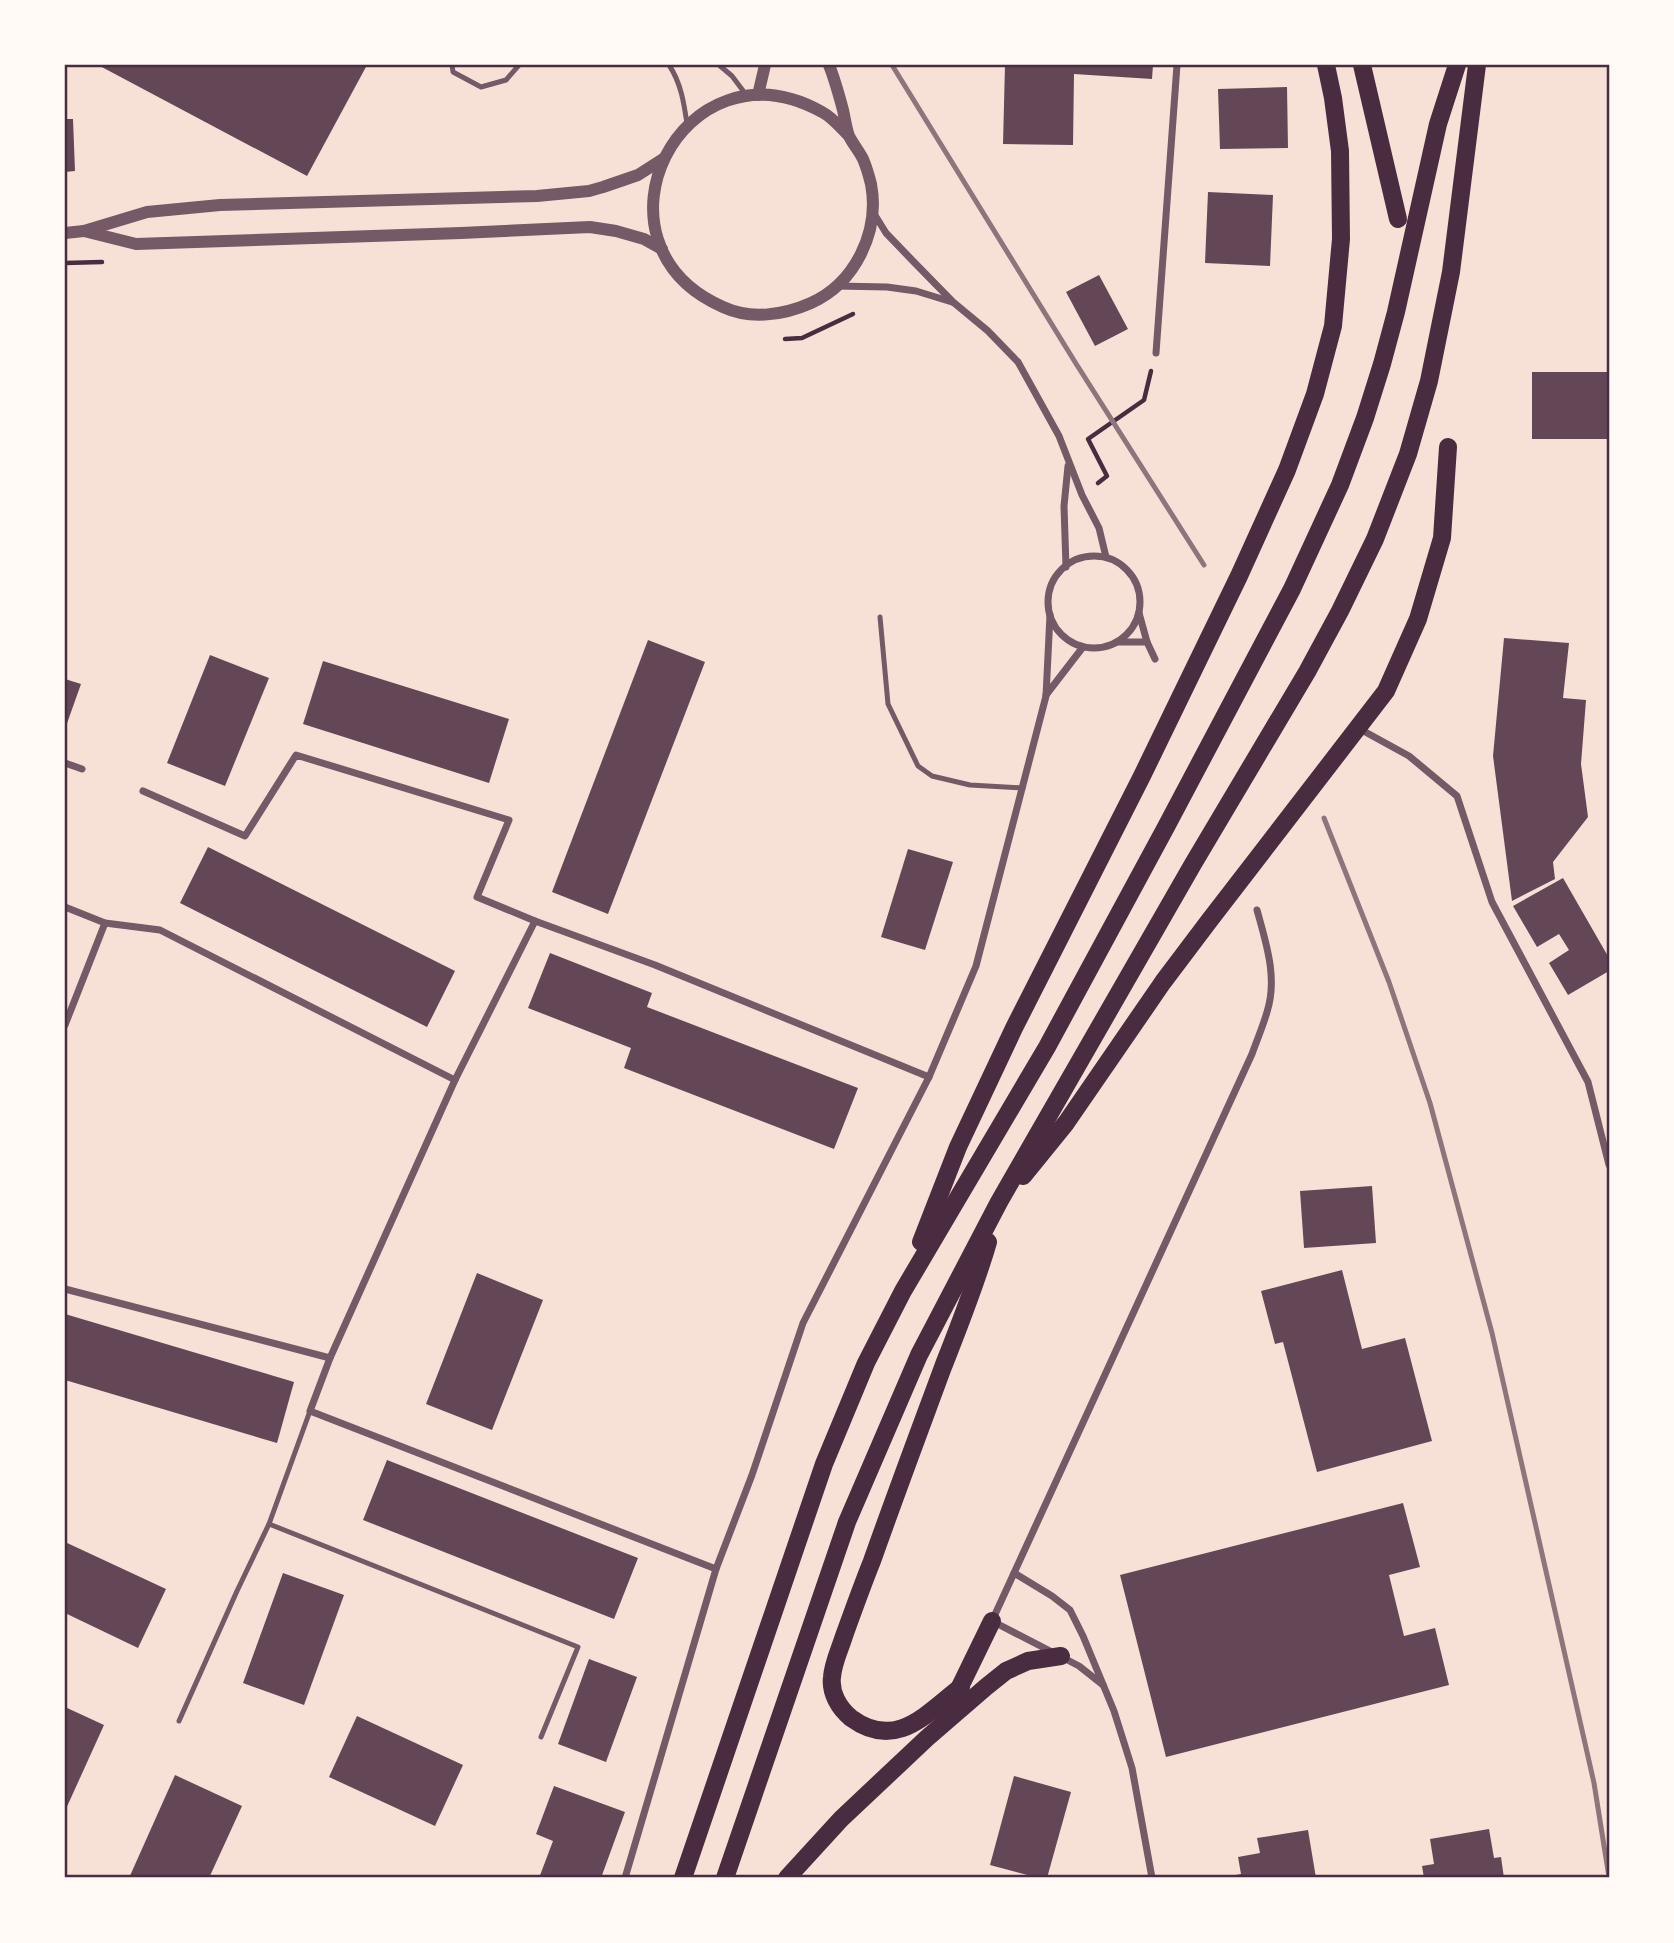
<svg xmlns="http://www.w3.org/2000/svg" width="1674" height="1943" font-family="'Source Sans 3',sans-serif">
<rect width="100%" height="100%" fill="#f7e1d7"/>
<g fill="#644757">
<path d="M98,65h269l-60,111z"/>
<path d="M1005,65h148l-1,14 -78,-5 -1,71 -70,-1z"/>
<path d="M1287,87l1,61 -68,1 -2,-60z"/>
<path d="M65,119h8l2,52 -10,1z"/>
<path d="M1208,192l65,3 -3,71 -65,-3z"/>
<path d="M1099,275l29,54 -33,17 -29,-54z"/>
<rect x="1532" y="372" width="77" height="67"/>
<path d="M1504,638l65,5 -6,55 23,2 -5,64 7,53 -35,45 2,17 -43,22 -19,-145z"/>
<path d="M648,640l57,22 -97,252 -56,-22z"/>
<path d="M210,655l59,23 -44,108 -58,-23z"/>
<path d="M323,661l186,58 -20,64 -186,-59z"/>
<path d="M65,679l16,5 -16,45z"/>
<path d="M208,847l247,124 -28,56 -247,-124z"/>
<path d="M908,849l45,13 -28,88 -44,-13z"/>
<path d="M1563,878l46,80v13l-41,24 -19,-32 20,-13 -10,-16 -22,13 -24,-41z"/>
<path d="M550,953l102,40 -5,14 211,81 -24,61 -210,-81 7,-20 -103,-40z"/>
<path d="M1372,1186l4,57 -72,5 -4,-57z"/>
<path d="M1342,1270l20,79 43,-11 27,103 -115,31 -34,-130 -8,2 -14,-53z"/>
<path d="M477,1273l66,27 -51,130 -66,-26z"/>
<path d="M65,1314l229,68 -17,61 -212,-63z"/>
<path d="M387,1460l251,98 -24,61 -251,-99z"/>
<path d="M1403,1503l17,64 -31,8 15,61 31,-8 14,57 -283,72 -46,-182z"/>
<path d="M65,1542l101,47 -28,59 -73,-35z"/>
<path d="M283,1573l61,22 -40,110 -61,-22z"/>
<path d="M589,1659l48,18 -31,85 -48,-18z"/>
<path d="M65,1707l39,18 -39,86z"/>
<path d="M357,1716l106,49 -28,61 -106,-49z"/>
<path d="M175,1775l67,31 -33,72h-80z"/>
<path d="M1014,1776l57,16 -24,86h-8l-49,-13z"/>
<path d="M554,1786l71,26 -24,66h-62l14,-37 -17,-7z"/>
<path d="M1489,1829l5,29 7,-1 3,21h-80l-2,-12 12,-2 -4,-25z"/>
<path d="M1308,1830l8,48h-91v-1l16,-3 -3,-17 22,-4 -3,-15z"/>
</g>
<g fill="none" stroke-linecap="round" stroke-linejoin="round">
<g stroke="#4a2c40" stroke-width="4.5">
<path d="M65,263l37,-1"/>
<path d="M785,339l17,-1 51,-24"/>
<path d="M1098,483l9,-7 -19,-37 56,-39 7,-29"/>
</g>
<g stroke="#755966" stroke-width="5">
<path d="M452,65l1,7 28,15 25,-7 13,-15"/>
<path d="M669,65c12,18 15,38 18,59"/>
<path d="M719,65l13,11 15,20"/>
<path d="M880,617l8,87 30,62 14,10 38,9 53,3"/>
<path d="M269,1524l41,-113"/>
<path d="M179,1721l58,-130 32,-67 309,123 -37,90"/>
</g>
<g stroke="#755966" stroke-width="7">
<path d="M873,212l13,21 24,25 43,44 35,29 30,31 41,74 23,59 17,33 7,29"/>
<path d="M836,286l51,1 29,4 36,11"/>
<path d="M1156,353l21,-288"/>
<circle cx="1094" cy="602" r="46"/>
<path d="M1066,567l-2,-61 4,-40"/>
<path d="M1139,613l8,29 8,17"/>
<path d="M1117,642h30"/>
<path d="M1046,695l37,-48"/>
<path d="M1358,728l51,28 48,40 35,106 96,180 21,83"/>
<path d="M65,763l17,6"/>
<path d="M143,791l102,45 51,-81 213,65 -32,77 58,24"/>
<path d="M65,907l40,16 55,7 295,150"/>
<path d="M65,1025l40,-102"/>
<path d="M65,1289l265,69"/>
<path d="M716,1569l-406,-158 20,-53 125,-278 80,-159 120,44 274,112"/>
<path d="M1014,1573l38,23 18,14 13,26 31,75 18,57 20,110"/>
<path d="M1103,1685l-24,-19 -87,-45 260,-567c5,-14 11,-28 15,-42 11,-34 -1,-69 -10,-102"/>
<path d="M625,1878l91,-309 36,-94 51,-152 126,-246 47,-111 70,-270 4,-81"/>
</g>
<g stroke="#755966" stroke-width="12">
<path d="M829,65c6,15 10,30 14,45 2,9 3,18 6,26 4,8 10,15 14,23 3,7 6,17 8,25 9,48 -16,99 -60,119 -27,12 -60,17 -88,4 -145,-64 -41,-273 99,-195 10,5 19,16 27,24"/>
<path d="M758,95l7,-30"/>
<path d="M84,231l52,13 325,-11 129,-6 26,4 28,8 18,10"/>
<path d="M65,233l19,-2 63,-19 73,-7 317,-9 52,-5 14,-4 35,-12 25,-16"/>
</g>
<g stroke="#4a2c40" stroke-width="18">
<path d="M1362,65l36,154"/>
<path d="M1023,1176l43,-53 97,-141 46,-61 177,-230 32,-72 24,-81 6,-91"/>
<path d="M921,1242l37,-95 56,-119 128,-252 97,-200 48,-106 28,-76 18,-68 8,-87 -1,-88 -7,-53 -7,-33"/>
<path d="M961,1687c-35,27 -65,64 -110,31 -12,-10 -21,-25 -19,-41 1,-14 8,-28 12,-41 9,-25 18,-50 28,-75 23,-65 47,-129 71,-194 16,-41 33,-83 45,-125"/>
<path d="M956,1695l36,-74"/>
<path d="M683,1878l141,-414 42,-101 37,-72 144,-244 119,-220 126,-238 48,-104 25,-67 17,-54 14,-52 42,-188 19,-59"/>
<path d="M725,1878l122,-356 72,-167 80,-153 194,-338 114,-192 33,-61 35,-72 33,-85 21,-73 22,-109 26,-207"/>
<path d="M787,1878l54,-59 86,-81 59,-51 20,-16 22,-10 33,-5"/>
</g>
<g stroke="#8f747c" stroke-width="5">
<path d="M892,65l183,297 129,203"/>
<path d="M1324,818l65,164 41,121 62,230 102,450 15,94"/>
</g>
</g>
<rect width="1674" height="1943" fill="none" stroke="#fffaf5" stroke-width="133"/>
<rect x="66" y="66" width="1542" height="1810" fill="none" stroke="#4a2c40" stroke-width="2.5"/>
</svg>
